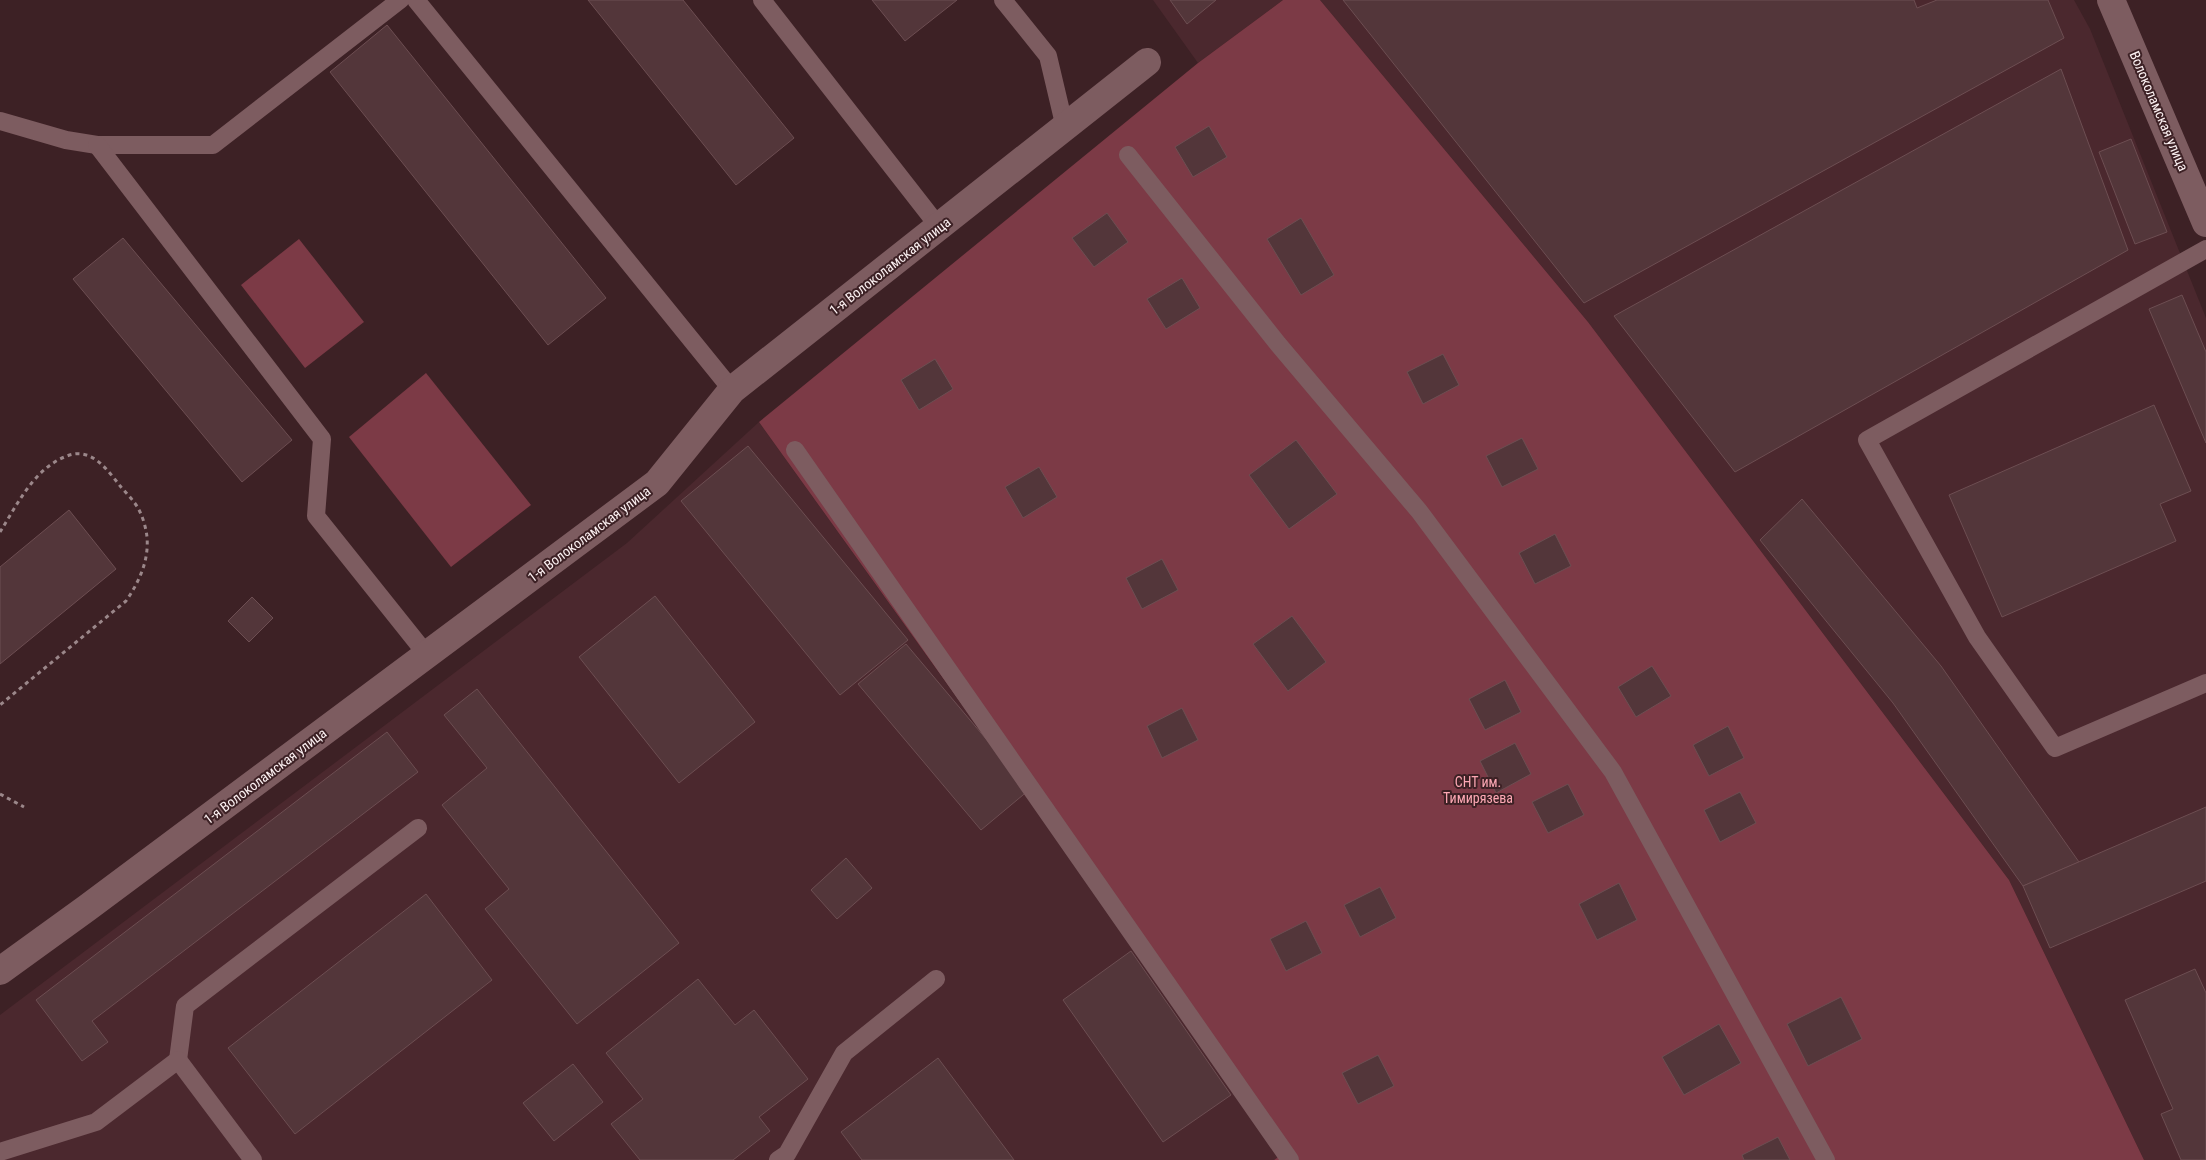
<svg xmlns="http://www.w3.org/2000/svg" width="2206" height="1160" font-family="'Roboto Condensed',sans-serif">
<rect width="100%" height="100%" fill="#3d2125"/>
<g fill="#4b282e">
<path d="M1153,0h130l-85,63z"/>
<path d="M1320,0h754l16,29 116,289v842h-62l-135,-280 -421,-558z"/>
<path d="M759,422l525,732 -10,6h-1274v-145l627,-472z"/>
</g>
<g fill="#7c3a46">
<path d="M1283,0h37l268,322 421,558 135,280h-870l10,-7 -525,-731 439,-359z"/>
<path d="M299,239l65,83 -59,46 -64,-83z"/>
<path d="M426,373l105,132 -80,62 -102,-130z"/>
</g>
<g fill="#53363a" stroke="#6d4e52">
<path d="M588,0h95l111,138 -58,47z"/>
<path d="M872,0h85l-52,41z"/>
<path d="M1170,0h46l-29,24z"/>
<path d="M1343,0h571l3,8 20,-8h111l16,38 -480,265z"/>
<path d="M387,25l219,273 -58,47 -218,-273z"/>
<path d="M2061,69l67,181 -393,222 -121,-156z"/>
<path d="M1209,126l18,31 -34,20 -18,-30z"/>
<path d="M2131,139l36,93 -32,12 -36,-92z"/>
<path d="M1107,213l21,29 -34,25 -22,-29z"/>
<path d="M1301,218l33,57 -33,20 -34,-56z"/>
<path d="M123,238l169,202 -50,42 -169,-203z"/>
<path d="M1182,278l18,30 -34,21 -19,-30z"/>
<path d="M2182,295l24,57v91l-57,-134z"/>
<path d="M1443,354l16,31 -36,19 -16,-32z"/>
<path d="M935,359l18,30 -34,21 -18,-30z"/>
<path d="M2154,405l37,86 -31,13 16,37 -174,76 -53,-122z"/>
<path d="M1522,438l16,31 -36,18 -16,-31z"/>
<path d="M1296,440l41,54 -48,35 -40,-54z"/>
<path d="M748,446l160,194 -68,55 -159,-194z"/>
<path d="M1039,467l18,30 -34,21 -18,-31z"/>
<path d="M1802,499l139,167 138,196 -56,24 -130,-183 -133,-163z"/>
<path d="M69,510l47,59 -116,95v-97z"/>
<path d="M1555,534l16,32 -36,18 -16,-31z"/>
<path d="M1162,559l16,31 -36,19 -16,-31z"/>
<path d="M655,596l100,126 -76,61 -100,-126z"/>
<path d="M252,597l21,21 -24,24 -21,-21z"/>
<path d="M1292,616l34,46 -38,29 -35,-47z"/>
<path d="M906,644l123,146 -48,40 -123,-146z"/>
<path d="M1652,666l19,30 -35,21 -18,-30z"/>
<path d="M1505,680l16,32 -36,18 -16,-31z"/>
<path d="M477,689l202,254 -102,81 -92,-115 24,-20 -67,-84 45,-37 -43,-53z"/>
<path d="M1182,708l16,32 -36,18 -15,-32z"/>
<path d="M1728,726l16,32 -35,18 -16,-31z"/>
<path d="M387,732l31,40 -326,249 16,21 -26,19 -46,-61z"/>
<path d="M1515,743l16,31 -35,19 -16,-32z"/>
<path d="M1568,784l16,31 -36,18 -16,-31z"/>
<path d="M1740,792l16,31 -36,19 -16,-32z"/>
<path d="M2206,807v74l-156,67 -27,-62z"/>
<path d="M846,858l26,30 -35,31 -26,-29z"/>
<path d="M1619,883l18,37 -40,20 -18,-36z"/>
<path d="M1380,887l16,31 -36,19 -16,-32z"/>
<path d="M426,894l66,86 -197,154 -67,-86z"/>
<path d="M1306,921l16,32 -36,18 -16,-32z"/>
<path d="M1131,951l100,144 -68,47 -100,-142z"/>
<path d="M2195,969l11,24v167h-25l-20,-46 12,-5 -48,-109z"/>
<path d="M698,979l37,46 19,-15 54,69 -49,38 11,14 -37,29h-93l-29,-36 32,-25 -37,-46z"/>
<path d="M1841,997l21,42 -54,27 -21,-42z"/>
<path d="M1719,1024l22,39 -57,32 -22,-38z"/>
<path d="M1378,1055l16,31 -36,18 -16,-31z"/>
<path d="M938,1058l76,102h-152l-21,-28z"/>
<path d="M573,1064l30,38 -49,39 -31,-38z"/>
<path d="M1778,1137l12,23h-46l-2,-5z"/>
</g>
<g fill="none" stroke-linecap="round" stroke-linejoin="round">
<g stroke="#9b878a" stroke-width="3" stroke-dasharray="4 4" stroke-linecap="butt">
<path d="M0,532c17,-27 34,-64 67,-76 25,-10 41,15 54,31 6,7 13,14 17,21 5,9 8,20 9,29 2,24 -8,45 -21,64l-126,104"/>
<path d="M0,794l24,13"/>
</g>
<g stroke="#7d5c60" stroke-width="18">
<path d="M416,0l316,390"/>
<path d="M762,0l177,227"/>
<path d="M1003,0l45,56 17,72"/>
<path d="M0,121l66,19 31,5h116l187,-145"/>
<path d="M97,145l225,294 -6,77 111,139"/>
<path d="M1128,155l150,189 141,167 194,261 213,388"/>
<path d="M2206,249l-339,191 110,197 78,111 151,-65"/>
<path d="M795,450l495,710"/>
<path d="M178,1060l7,-54 233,-178"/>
<path d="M0,1152l96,-30 82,-62 75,100"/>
<path d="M778,1160l9,-6 57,-101 92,-74"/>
</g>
<g stroke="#7d5c60" stroke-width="28">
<path d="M2111,0l95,223"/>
<path d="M0,971l87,-63 570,-425 75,-93 415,-328"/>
</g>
</g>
<g text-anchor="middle" stroke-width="4" stroke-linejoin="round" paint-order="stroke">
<g font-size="14" fill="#fcf1f2" stroke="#3d2125">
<text transform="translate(2159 111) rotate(67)" y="5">Волоколамская улица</text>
<text transform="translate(890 266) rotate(-38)" y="5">1-я Волоколамская улица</text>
<text transform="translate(589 534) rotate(-37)" y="5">1-я Волоколамская улица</text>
<text transform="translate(265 776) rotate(-37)" y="5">1-я Волоколамская улица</text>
</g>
<g font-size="14" fill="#fda8b4" stroke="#3d2125">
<text x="1478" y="787">СНТ им.<tspan x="1478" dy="16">Тимирязева</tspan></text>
</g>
</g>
</svg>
